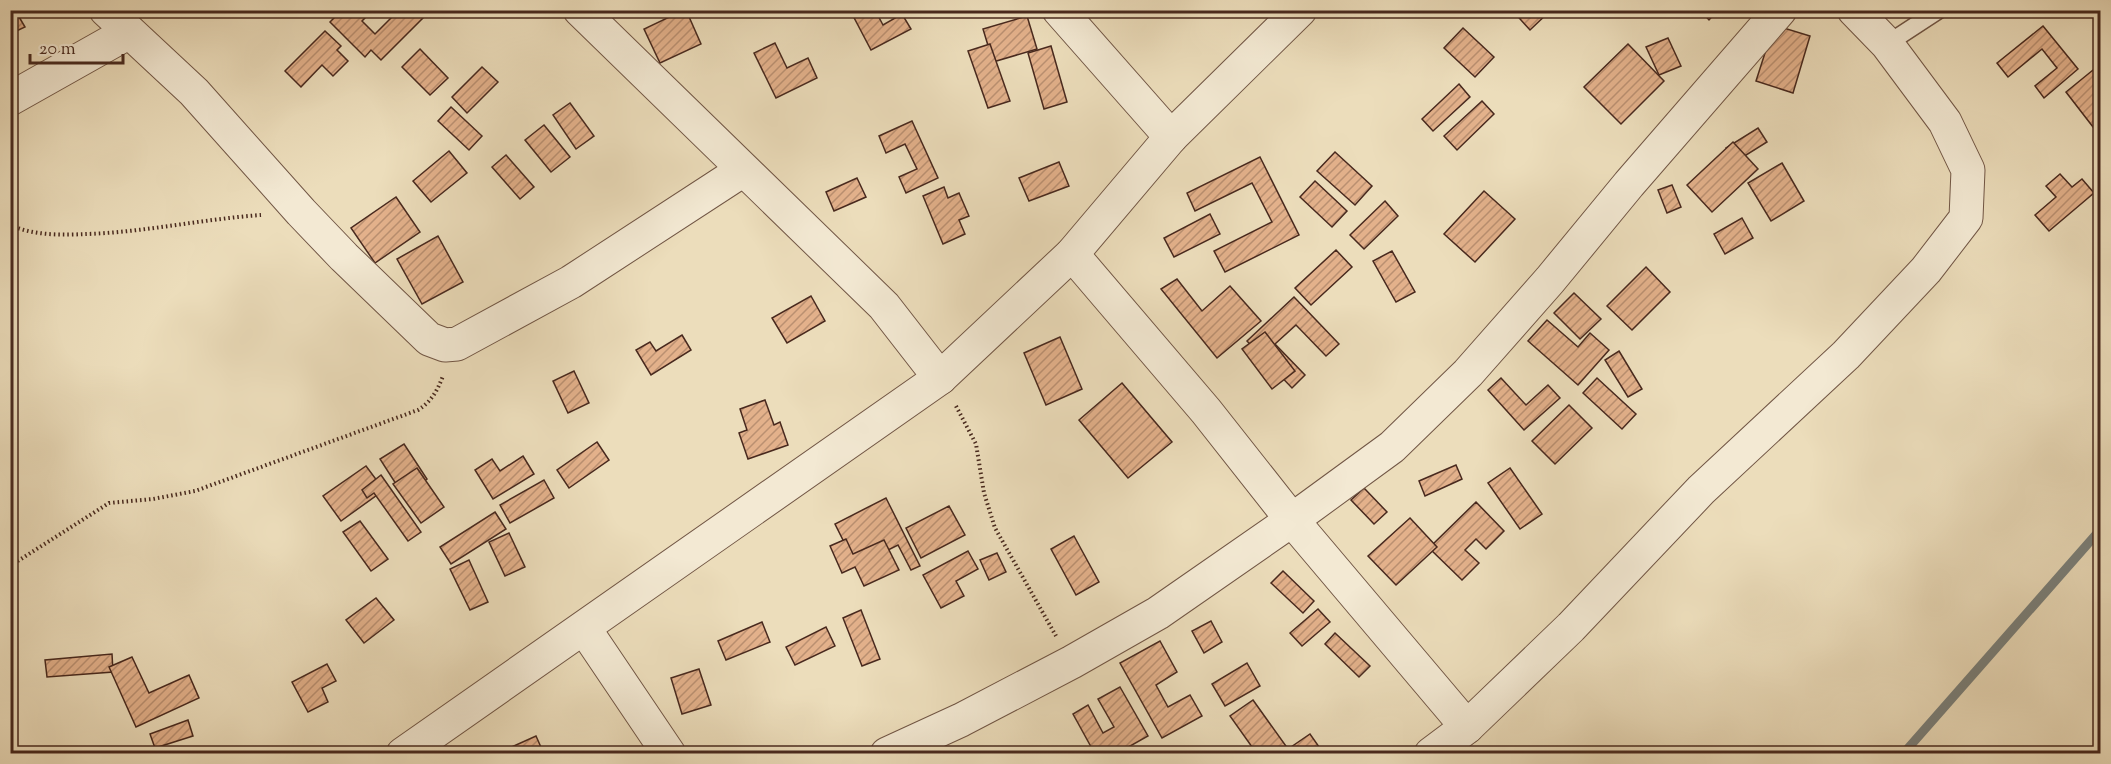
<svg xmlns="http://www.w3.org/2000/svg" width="2111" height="764" font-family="'Sorts Mill Goudy',serif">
<defs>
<pattern id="building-hatch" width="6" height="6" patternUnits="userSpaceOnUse" patternTransform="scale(1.5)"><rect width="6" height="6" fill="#e3b18b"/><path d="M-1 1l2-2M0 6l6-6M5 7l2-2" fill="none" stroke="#ba9071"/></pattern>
</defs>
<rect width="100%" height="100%" fill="#ecddbb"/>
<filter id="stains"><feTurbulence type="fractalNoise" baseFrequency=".00333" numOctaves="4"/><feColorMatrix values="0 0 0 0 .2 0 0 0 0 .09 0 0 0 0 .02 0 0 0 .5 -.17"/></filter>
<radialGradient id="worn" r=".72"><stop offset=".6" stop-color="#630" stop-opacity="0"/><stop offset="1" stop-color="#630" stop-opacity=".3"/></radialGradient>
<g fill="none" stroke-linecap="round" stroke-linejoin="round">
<path stroke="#7a807b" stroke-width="9" d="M1903,754l197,-224"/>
</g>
<g fill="url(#building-hatch)" stroke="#48291e" stroke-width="1.5">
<path d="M15,10l10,17 -15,7v-18z"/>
<path d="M342,10h28l1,2 -9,9 13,13 24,-24h18l7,7 -43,43 -10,-10 -6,7 -35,-35z"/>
<path d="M684,10h2l15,34 -41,19 -16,-34z"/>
<path d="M850,10h25l8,15 19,-11 9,15 -40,21z"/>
<path d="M1512,10h39l-21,20z"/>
<path d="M1700,10h18l-9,10z"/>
<path d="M1027,16l10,33 -44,13 -10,-33z"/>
<path d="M1774,25l36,11 -17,57 -37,-12z"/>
<path d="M2043,26l35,43 -34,29 -9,-12 22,-18 -15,-19 -34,28 -11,-14z"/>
<path d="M1463,28l31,29 -19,20 -31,-29z"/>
<path d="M325,31l16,15 -4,4 11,11 -15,15 -11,-11 -21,22 -16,-16z"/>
<path d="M1668,38l13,28 -22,9 -13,-28z"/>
<path d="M775,43l12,25 21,-10 9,20 -41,20 -22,-45z"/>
<path d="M990,44l20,57 -22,7 -20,-57z"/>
<path d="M1628,44l36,37 -43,43 -37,-37z"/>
<path d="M1051,46l16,56 -23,7 -16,-56z"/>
<path d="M420,49l28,29 -18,17 -28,-28z"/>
<path d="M482,67l16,15 -31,31 -15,-16z"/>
<path d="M2093,70l7,10v56l-34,-44z"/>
<path d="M1459,84l11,13 -37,34 -11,-12z"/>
<path d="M1482,101l12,13 -37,36 -13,-14z"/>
<path d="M570,103l24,33 -18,13 -23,-34z"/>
<path d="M451,107l31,29 -13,14 -31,-29z"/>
<path d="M912,121l26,57 -32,15 -7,-16 18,-8 -12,-25 -19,9 -7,-17z"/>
<path d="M544,125l26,32 -19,15 -26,-32z"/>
<path d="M1758,128l9,14 -32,20 -9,-14z"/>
<path d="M1733,142l25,27 -46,43 -25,-27z"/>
<path d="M449,151l18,22 -36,29 -18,-21z"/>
<path d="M1335,152l37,34 -17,19 -38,-34z"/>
<path d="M506,155l28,32 -14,12 -28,-32z"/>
<path d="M1260,157l39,78 -74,37 -11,-21 58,-29 -20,-39 -57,28 -8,-18z"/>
<path d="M1059,162l10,24 -40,15 -10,-23z"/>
<path d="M1782,163l22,38 -33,20 -23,-38z"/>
<path d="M2060,174l12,13 10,-8 12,14 -45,38 -14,-16 21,-18 -10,-11z"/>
<path d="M857,178l9,19 -32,14 -8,-19z"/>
<path d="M1315,181l32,30 -15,16 -32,-30z"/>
<path d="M1672,185l9,22 -14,6 -9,-23z"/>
<path d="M944,187l4,11 11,-5 10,23 -10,4 6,14 -22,10 -20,-48z"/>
<path d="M1484,191l31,28 -40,43 -31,-28z"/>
<path d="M396,197l24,35 -45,31 -24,-35z"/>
<path d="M1385,201l13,15 -34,33 -14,-14z"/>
<path d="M1210,214l10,20 -46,23 -10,-19z"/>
<path d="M1742,218l11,20 -28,16 -11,-20z"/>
<path d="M438,236l25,46 -41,22 -25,-45z"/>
<path d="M1336,250l16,17 -41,38 -16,-17z"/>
<path d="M1392,251l23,41 -19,10 -23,-41z"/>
<path d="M1646,267l24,25 -38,38 -25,-24z"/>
<path d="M1177,279l25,32 28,-25 31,35 -44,37 -56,-69z"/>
<path d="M1574,293l27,26 -21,20 -26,-26z"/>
<path d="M811,296l14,25 -38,22 -15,-25z"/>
<path d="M1294,297l45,47 -13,12 -30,-31 -21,19 30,31 -13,13 -45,-47z"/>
<path d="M1547,320l31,27 12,-14 19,17 -31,35 -50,-44z"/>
<path d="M1265,332l30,39 -23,18 -30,-40z"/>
<path d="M682,335l9,15 -40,25 -15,-25 14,-8 6,9z"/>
<path d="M1060,337l22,52 -36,16 -22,-52z"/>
<path d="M1619,351l23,38 -14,8 -23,-37z"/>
<path d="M574,371l15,32 -21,10 -15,-32z"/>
<path d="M1501,378l25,27 22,-20 12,13 -36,32 -36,-40z"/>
<path d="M1597,378l39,36 -14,15 -39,-36z"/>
<path d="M1122,383l50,59 -44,36 -49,-58z"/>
<path d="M765,400l9,25 6,-3 8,23 -40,14 -9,-26 8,-3 -7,-21z"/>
<path d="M1569,405l23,23 -37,36 -23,-23z"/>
<path d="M597,442l12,18 -40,28 -12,-18z"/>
<path d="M404,444l23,35 -24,16 -23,-36z"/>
<path d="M523,456l11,18 -41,25 -18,-29 17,-11 8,12z"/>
<path d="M1456,465l6,14 -37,17 -6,-15z"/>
<path d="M366,466l18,24 -43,31 -18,-25z"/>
<path d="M417,468l27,39 -23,16 -28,-39z"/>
<path d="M1510,468l32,46 -22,15 -32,-46z"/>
<path d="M381,475l40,57 -13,9 -34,-48 -7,5 -5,-8z"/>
<path d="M544,480l10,18 -44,25 -10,-18z"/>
<path d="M1364,488l23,24 -13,12 -23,-24z"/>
<path d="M886,498l34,68 -9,4 -13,-25 -42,21 -21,-42z"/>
<path d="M1476,502l28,29 -18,18 -10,-10 -11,11 14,13 -17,17 -33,-32z"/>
<path d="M949,506l16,29 -44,23 -15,-30z"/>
<path d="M495,512l11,17 -55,35 -11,-17z"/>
<path d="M1410,518l27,29 -41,38 -28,-29z"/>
<path d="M360,521l28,38 -17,12 -28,-39z"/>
<path d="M509,533l16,34 -20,9 -16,-34z"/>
<path d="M1074,536l25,46 -23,13 -25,-46z"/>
<path d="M846,539l7,15 31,-14 15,30 -35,16 -9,-19 -13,6 -12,-27z"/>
<path d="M968,551l10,18 -22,12 8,15 -23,12 -18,-33z"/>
<path d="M997,553l9,19 -17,8 -9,-20z"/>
<path d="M469,560l19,42 -18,8 -20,-41z"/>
<path d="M1283,571l31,30 -11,12 -32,-30z"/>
<path d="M376,598l18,22 -30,23 -18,-23z"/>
<path d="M1318,609l12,13 -28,24 -12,-13z"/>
<path d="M861,610l19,49 -18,7 -19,-48z"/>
<path d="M1211,621l11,21 -18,11 -12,-22z"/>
<path d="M762,622l8,20 -44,18 -8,-19z"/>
<path d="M826,627l9,19 -40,19 -9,-18z"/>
<path d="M1335,633l35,33 -11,11 -34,-33z"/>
<path d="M1160,641l17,31 -21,13 12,22 22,-12 12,21 -40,22 -42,-75z"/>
<path d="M112,654l1,18 -66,5 -2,-17z"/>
<path d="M132,657l17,36 40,-18 10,23 -63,29 -27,-60z"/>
<path d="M1247,663l13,23 -35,20 -13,-22z"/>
<path d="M327,664l9,17 -14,7 6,14 -20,10 -16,-30z"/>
<path d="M699,669l12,36 -29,9 -11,-36z"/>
<path d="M1120,687l28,49 -32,18h-21l-22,-40 15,-9 15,28 11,-6 -16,-28z"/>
<path d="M1253,700l35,49 22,-15 14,20h-67l-27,-38z"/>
<path d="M188,720l5,16 -38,12 -5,-14z"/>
<path d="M536,736l8,18h-48z"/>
<path d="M166,748l1,6h-18l-1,-4z"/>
</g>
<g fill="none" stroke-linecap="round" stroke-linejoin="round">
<g stroke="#715645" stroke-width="19">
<path id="lane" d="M1887,44l52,-34"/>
</g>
<g stroke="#715645" stroke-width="35">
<g id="street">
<path d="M106,10l88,82 107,120 43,45 85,82 16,6 12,-1 114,-62 172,-112"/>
<path d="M580,10l304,296 56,72"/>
<path d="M1059,10l112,127"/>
<path d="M10,99l119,-67"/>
<path d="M1072,254l134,157 86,109 175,207"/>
<path d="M584,628l85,126"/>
<path d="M403,754l537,-376 132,-124 99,-117 129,-127"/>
<path d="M887,754l74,-34 111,-58 86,-49 134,-93 100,-73 76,-74 82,-93 79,-96 151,-174"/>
<path d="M1431,754l36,-27 104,-100 130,-137 145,-135 80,-85 40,-52 2,-48 -23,-48 -58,-78 -33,-34"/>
</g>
</g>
<g stroke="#48291e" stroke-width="4" stroke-dasharray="1.5 3" stroke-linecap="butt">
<path d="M10,225c24,11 53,10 77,9 59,-2 116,-15 174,-19"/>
<path d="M956,406l20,38 8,49 11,35 61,108"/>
<path d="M10,566l99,-63 44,-4 42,-8 223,-81c14,-9 19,-19 25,-34"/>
</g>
<use href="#lane" stroke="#f3e9d3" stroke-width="16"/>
<use href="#street" stroke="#f3e9d3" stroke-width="33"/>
</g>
<rect width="2111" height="764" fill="none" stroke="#ecddbb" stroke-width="36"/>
<rect x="12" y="12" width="2087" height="740" fill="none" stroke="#48291e" stroke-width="3"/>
<rect x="18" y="18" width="2075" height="728" fill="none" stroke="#48291e" stroke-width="1.5"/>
<path d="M30 54v9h93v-9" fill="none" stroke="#48291e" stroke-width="3"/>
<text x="39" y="54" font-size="18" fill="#48291e" stroke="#f3e9d3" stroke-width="4.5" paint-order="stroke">20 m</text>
<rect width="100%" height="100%" filter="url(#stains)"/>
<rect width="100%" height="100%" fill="url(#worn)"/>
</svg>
